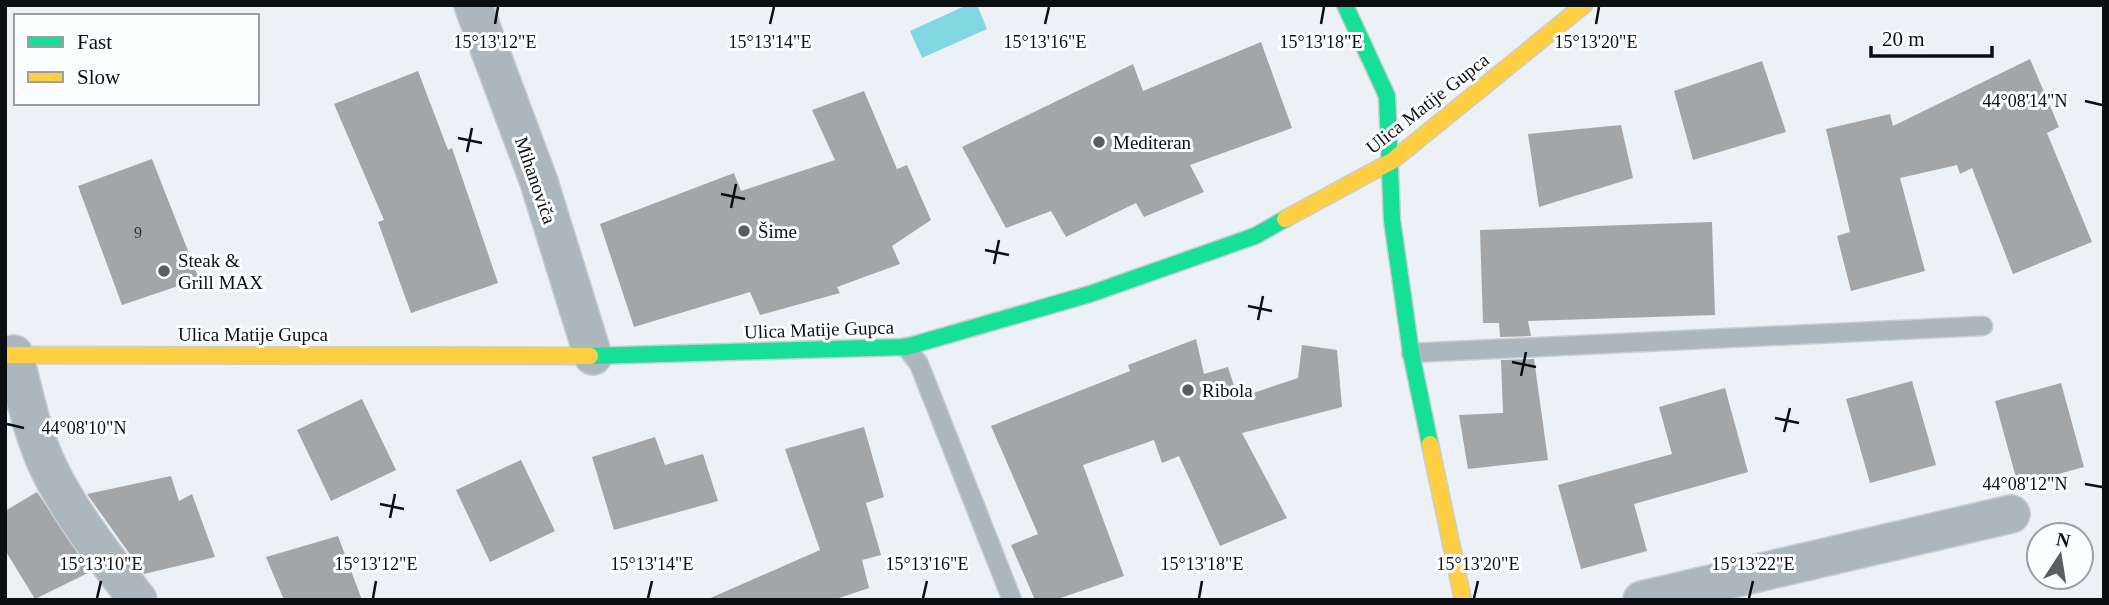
<svg xmlns="http://www.w3.org/2000/svg" width="2109" height="605" font-family="Georgia,serif">
<rect width="100%" height="100%" fill="#ecf1f6"/>
<path fill="#82d7e2" d="M967,5h10l10,24 -65,29 -12,-27z"/>
<g fill="#a4a5a6">
<path d="M1261,42l31,86 -102,37 14,27 -60,25 -8,-14 -70,34 -15,-26 -45,17 -44,-81 171,-83 10,27z"/>
<path d="M2030,59l29,68 -12,6 45,109 -79,32 -41,-106 -12,6 -3,-9 -57,13 25,93 -74,20 -14,-55 13,-4 -24,-103 64,-15 3,12z"/>
<path d="M1762,61l24,71 -93,28 -19,-69z"/>
<path d="M418,71l30,79 4,-2 46,135 -87,30 -33,-91 6,-2 -50,-116z"/>
<path d="M864,91l33,78 10,-4 24,55 -39,26 8,18 -63,23 3,6 -80,22 -10,-23 -116,35 -34,-103 134,-51 7,18 94,-31 -23,-50z"/>
<path d="M1621,125l12,53 -94,29 -11,-73z"/>
<path d="M152,159l47,120 -77,26 -44,-119z"/>
<path d="M1712,222l3,93 -187,6 3,15 -31,1 -1,-14h-16l-3,-93z"/>
<path d="M1196,339l8,35 24,-7 10,31 60,-20 4,-33 35,5 5,57 -100,26 45,85 -67,28 -41,-90 -17,7 -8,-23 -71,25 41,111 -69,24h-20l-24,-55 27,-11 -47,-108 139,-55 -2,-6z"/>
<path d="M1534,359l14,101 -80,9 -9,-54 44,-2 -2,-53z"/>
<path d="M1912,381l24,84 -66,18 -24,-84z"/>
<path d="M2061,383l23,84 -66,18 -23,-84z"/>
<path d="M1725,388l23,84 -114,32 13,47 -66,18 -23,-84 114,-31 -13,-47z"/>
<path d="M362,399l34,71 -65,31 -34,-71z"/>
<path d="M864,427l20,70 -18,6 15,52 -19,5 7,28 -36,12h-127l114,-50 -35,-101z"/>
<path d="M655,437l10,28 38,-11 15,47 -104,29 -22,-73z"/>
<path d="M521,460l34,71 -65,31 -34,-72z"/>
<path d="M171,476l8,25 13,-7 23,63 -71,17 -57,-80z"/>
<path d="M37,492l53,80 -55,27 -30,-49v-39z"/>
<path d="M338,536l24,64h-78l-18,-43z"/>
</g>
<g fill="none" stroke-linecap="round" stroke-linejoin="round">
<g stroke="#c9cdd1" stroke-width="21">
<g id="lane">
<path d="M906,347l13,17 93,236"/>
<path d="M1411,353l572,-27"/>
</g>
</g>
<g stroke="#c9cdd1" stroke-width="40">
<g id="street">
<path d="M473,5l66,177 54,174"/>
<path d="M14,354c10,38 18,81 36,117 21,43 59,92 88,129"/>
<path d="M1642,600l369,-86"/>
</g>
</g>
<g stroke="#c9cdd1" stroke-width="19">
<g id="fast">
<path d="M1345,5l42,91 5,124 19,133 19,91"/>
<path d="M590,356l316,-9 184,-53 165,-58 30,-17"/>
</g>
</g>
<g stroke="#c9cdd1" stroke-width="19">
<g id="slow">
<path d="M1285,219l107,-58 192,-156"/>
<path d="M5,355l585,1"/>
<path d="M1430,444l33,156"/>
</g>
</g>
<use href="#lane" stroke="#abb6bd" stroke-width="18"/>
<use href="#street" stroke="#abb6bd" stroke-width="37"/>
<use href="#fast" stroke="#16e098" stroke-width="16"/>
<use href="#slow" stroke="#ffcf43" stroke-width="16"/>
</g>
<path fill="none" stroke="#0c0f11" stroke-width="2.5" d="M495,24l3,-17M770,24l4,-17M1045,24l4,-17M1321,24l3,-17M1596,24l3,-17M2085,101l17,4M458,138l24,5M467,152l5,-24M721,194l24,5M731,208l5,-24M985,250l24,5M994,264l5,-24M1248,306l24,5M1258,320l5,-24M1512,362l24,5M1521,376l5,-24M1775,418l24,5M7,424l17,4M1784,432l6,-24M2085,484l17,3M380,504l24,5M390,518l5,-24M97,598l4,-17M373,598l3,-17M648,598l4,-17M923,598l4,-17M1199,598l3,-17M1474,598l4,-17M1749,598l4,-17"/>
<g fill="#5a5e61" stroke="#fcfdff" stroke-width="2.5">
<circle cx="1099" cy="142" r="7"/>
<circle cx="744" cy="231" r="7"/>
<circle cx="164" cy="271" r="7"/>
<circle cx="1188" cy="390" r="7"/>
</g>
<g text-anchor="middle" stroke-width="6" stroke-linejoin="round" paint-order="stroke">
<g font-size="16" fill="#323436">
<text x="138" y="238">9</text>
</g>
<g font-size="19" fill="#0c0f11" stroke="#fcfdff">
<text transform="translate(1427 103) rotate(-38)" y="7">Ulica Matije Gupca</text>
<text transform="translate(536 180) rotate(71)" y="7">Mihanoviča</text>
<text transform="translate(819 329) rotate(-2)" y="7">Ulica Matije Gupca</text>
<text x="253" y="341">Ulica Matije Gupca</text>
</g>
<g font-size="19" fill="#0c0f11" stroke="#fcfdff" text-anchor="start">
<text x="1113" y="149">Mediteran</text>
<text x="758" y="238">Šime</text>
<text x="178" y="267">Steak &amp;<tspan x="178" dy="22">Grill MAX</tspan></text>
<text x="1202" y="397">Ribola</text>
</g>
</g>
<g font-size="18" text-anchor="middle" fill="#0c0f11" stroke="#fcfdff" stroke-width="6" stroke-linejoin="round" paint-order="stroke">
<text x="495" y="48">15°13'12"E</text>
<text x="770" y="48">15°13'14"E</text>
<text x="1045" y="48">15°13'16"E</text>
<text x="1321" y="48">15°13'18"E</text>
<text x="1596" y="48">15°13'20"E</text>
<text x="2025" y="107">44°08'14"N</text>
<text x="84" y="434">44°08'10"N</text>
<text x="2025" y="490">44°08'12"N</text>
<text x="101" y="570">15°13'10"E</text>
<text x="376" y="570">15°13'12"E</text>
<text x="652" y="570">15°13'14"E</text>
<text x="927" y="570">15°13'16"E</text>
<text x="1202" y="570">15°13'18"E</text>
<text x="1478" y="570">15°13'20"E</text>
<text x="1753" y="570">15°13'22"E</text>
</g>
<rect width="2109" height="605" fill="none" stroke="#0c0f11" stroke-width="14"/>
<rect x="14" y="14" width="245" height="91" fill="#fcfdff" stroke="#9c9ea0" stroke-width="2"/>
<rect x="28" y="37" width="35" height="10" fill="#16e098" stroke="#9c9ea0" stroke-width="2"/>
<text x="77" y="49" font-size="21" fill="#0c0f11">Fast</text>
<rect x="28" y="72" width="35" height="10" fill="#ffcf43" stroke="#9c9ea0" stroke-width="2"/>
<text x="77" y="84" font-size="21" fill="#0c0f11">Slow</text>
<g transform="translate(2060 556) rotate(12)"><circle r="33" fill="#fcfdff" stroke="#9c9ea0" stroke-width="2"/>
<path d="M0-5L12 26L0 18L-12 26Z" fill="#5a5e61"/>
<text y="-10" font-size="19" font-weight="bold" text-anchor="middle" fill="#0c0f11">N</text>
</g>
<path d="M1871 46v10h121v-10" fill="none" stroke="#0c0f11" stroke-width="3.5"/>
<text x="1882" y="46" font-size="21" fill="#0c0f11" stroke="#fcfdff" stroke-width="5" paint-order="stroke">20 m</text>
</svg>
